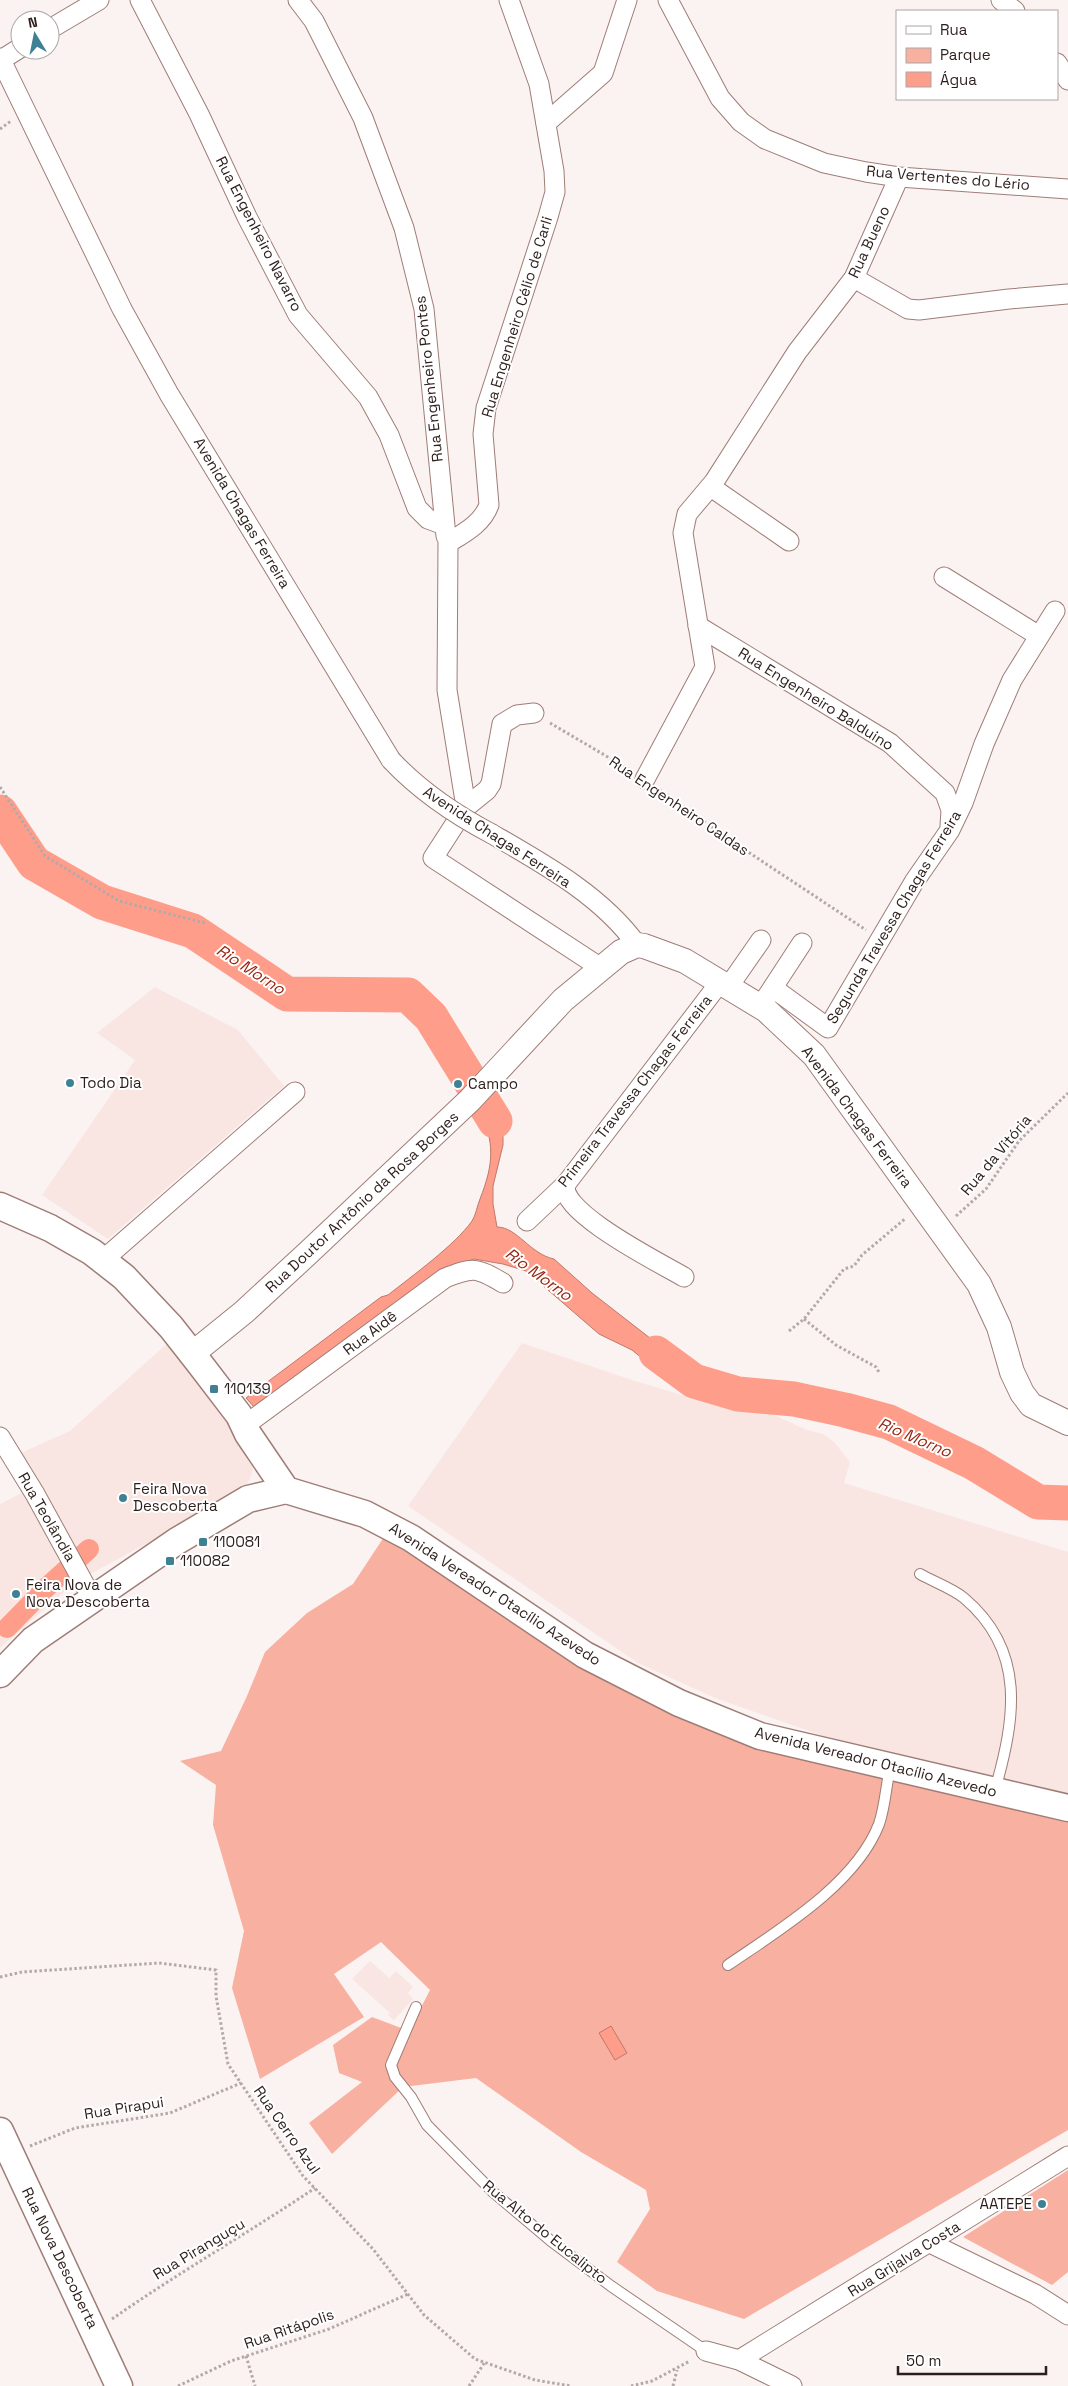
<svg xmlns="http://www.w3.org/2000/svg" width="1068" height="2386" font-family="'Space Grotesk',sans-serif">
<rect width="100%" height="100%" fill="#fbf3f2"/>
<g fill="#f9e6e2">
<path d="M155,987l83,43 46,56 -176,153 -66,-44 93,-135 -38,-27z"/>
<path d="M171,1340l52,61 32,60 -5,18 -7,12 -169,92 -74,65v-144l22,-11 -17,-33 65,-29z"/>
<path d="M522,1343l113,38 57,17 2,-7 49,10 64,29 16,4 11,8 16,20 -6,21 224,69v241l-236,-54 -117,-41 -77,-35 -230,-157z"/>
<path d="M370,1961l19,17 7,-7 17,16 -5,6 5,6 -19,21 -6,-5 2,-2 -38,-34z"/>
</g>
<g fill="#f8b0a1">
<path d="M384,1537l91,58 251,139 342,85v311l-324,189 -87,-28 -40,-29 33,-53 -4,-19 -65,-38 -105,-74 -73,9 -71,67 -23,-31 53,-41 -23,-9 -6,-28 39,-28 37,14 21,-41 -49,-48 -47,32 30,43 -104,62 -28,-91 12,-57 -31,-106 3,-40 -36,-24 41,-10 26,-55 18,-44 42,-39 46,-29z"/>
<path d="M1068,2170v102l-16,13 -89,-48z"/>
</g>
<g fill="#fe9e8a" stroke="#bf7869">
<path d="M495,1094l8,21v30l-10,41v18l4,23c20,0 33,27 57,32l38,34 103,80 -1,13 -45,-22 -17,-14 -33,-16 -73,-63 -23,-7 -29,-5 -30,11 -189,138 -9,-10 135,-101 7,-2c24,-19 67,-50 84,-74 4,-6 5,-15 8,-22 14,-36 15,-56 -1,-92z"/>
<path d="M611,2026l16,27 -12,7 -16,-27z"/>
</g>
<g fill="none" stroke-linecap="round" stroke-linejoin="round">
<path stroke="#fe9e8a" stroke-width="20" d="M7,1628l40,-41 42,-38"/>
<g stroke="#fe9e8a" stroke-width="35">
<path d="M0,812l34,51 68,39 91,29 94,63 121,1 23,22 64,104"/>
<path d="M656,1353l38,28 44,13 56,5 51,11 44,12 85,41 64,39 30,1"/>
</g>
<g stroke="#9f7d76" stroke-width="12">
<g id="service">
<path d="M920,1574c14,8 32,14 44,24 63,53 51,121 31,192"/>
<path d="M728,1965c51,-35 128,-81 151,-141 6,-17 7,-38 11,-56"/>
<path d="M416,2007l-25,58 4,12 16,20 16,28 66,67 58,49 60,45 95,65"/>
</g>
</g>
<g stroke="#9f7d76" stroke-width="21">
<g id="minor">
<path d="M140,0l59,114 48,103 51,98 70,82 21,38 28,73 11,11 16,6"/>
<path d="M298,0l16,21 49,97 41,110 20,81 22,227"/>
<path d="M668,0l52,98 21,24 24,17 59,24 42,9 33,5 169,12"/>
<path d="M1001,0l14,11"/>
<path d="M50,29l49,-29"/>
<path d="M0,58l122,251 47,85 222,366"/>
<path d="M1,60l19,-12"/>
<path d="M1057,63l11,17"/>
<path d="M546,123l57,-50 24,-73"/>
<path d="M854,278l54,31 11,1 90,-11 59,-5"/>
<path d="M711,487l78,54"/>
<path d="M944,577l95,59"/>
<path d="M698,626l192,117 55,50 6,17 -1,16"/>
<path d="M534,713l-17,2 -15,9 -11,60 -4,6 -21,17 -33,51 168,110"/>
<path d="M645,779l60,-112 -22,-134 4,-19 27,-32 83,-130 57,-74 45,-101"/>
<path d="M466,807l-19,-117 1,-147c16,-10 34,-19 41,-38l-6,-71 3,-26 62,-191 7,-25 -1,-21 -15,-87 -30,-84"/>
<path d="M492,834c52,30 110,62 145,111"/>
<path d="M729,986l32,-46"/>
<path d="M773,988l55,40 86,-146 36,-52 13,-27 21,-59 28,-64 43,-69"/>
<path d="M766,998l36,-55"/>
<path d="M566,1184c-10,27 96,80 118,93"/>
<path d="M527,1221l39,-37 155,-203"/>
<path d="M103,1260l192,-168"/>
<path d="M244,1426l201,-148c28,-11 31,-11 58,5"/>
<path d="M0,1437l35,57 57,104"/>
<path d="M930,2243l105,51 33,21"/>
<path d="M706,2351l33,9 53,26"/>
<path d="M739,2360l329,-204"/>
</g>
</g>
<g stroke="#9f7d76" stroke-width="26">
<path id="tertiary" d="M192,1354l52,-42 64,-59 162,-153 93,-100 58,-48 16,-7 7,1 41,15 81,49 48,45 165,229 20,43 13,45 10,21 9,12 37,18"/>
</g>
<g stroke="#9f7d76" stroke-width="29">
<g id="secondary">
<path d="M0,1206l50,22 42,24 32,25 47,50 29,37 39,51 9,19 38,56 79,24 46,24 174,117 94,48 81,33 308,72"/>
<path d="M0,1674l33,-34 144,-99 71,-42 38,-9"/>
<path d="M0,2131l119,255"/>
</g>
</g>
<g stroke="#b3a9a7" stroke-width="3" stroke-dasharray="2.5 2.5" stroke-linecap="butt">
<path d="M0,129l11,-8"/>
<path d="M550,723l80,47"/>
<path d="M0,787l45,69 74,45 86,22"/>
<path d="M659,789l74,53 133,88"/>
<path d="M956,1216l30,-27 33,-48 49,-48"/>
<path d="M804,1319l32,26 40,22 4,7"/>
<path d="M789,1331l15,-12 40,-50 10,-3 8,-11 44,-37"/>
<path d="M0,1977l22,-5 137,-9 57,7v26l12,68 75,112 70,73 51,66 51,44 60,21 36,6"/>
<path d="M30,2146l45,-18 95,-15 71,-30"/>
<path d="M112,2319c66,-46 136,-86 203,-131"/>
<path d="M246,2356l9,30"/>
<path d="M178,2386l53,-25 98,-32 79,-35"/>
<path d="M469,2386l16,-24"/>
<path d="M631,2386l21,-5 38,-20"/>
<path d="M673,2386l4,-16"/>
</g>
<use href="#service" stroke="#fff" stroke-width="10"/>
<use href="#minor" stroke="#fff" stroke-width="19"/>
<use href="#tertiary" stroke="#fff" stroke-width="24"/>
<use href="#secondary" stroke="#fff" stroke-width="26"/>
<g stroke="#9f7d76" stroke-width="21" stroke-linecap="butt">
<path id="minor-bridge" d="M391,760c30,32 63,54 101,74"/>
</g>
<use href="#minor-bridge" stroke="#fff" stroke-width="19"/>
</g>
<g fill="#3f8193" stroke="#fff" stroke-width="2">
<circle cx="70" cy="1083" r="5"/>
<circle cx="458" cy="1084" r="5"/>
<rect x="209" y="1384" width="10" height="10" rx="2.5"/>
<circle cx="123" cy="1498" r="5"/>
<rect x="198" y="1537" width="10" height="10" rx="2.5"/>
<rect x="165" y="1556" width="10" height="10" rx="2.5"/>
<circle cx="16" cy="1594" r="5"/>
<circle cx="1042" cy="2204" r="5"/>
</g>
<g text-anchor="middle" stroke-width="4" stroke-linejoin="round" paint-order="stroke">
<g font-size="15" fill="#2c1e1b" stroke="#fff">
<text transform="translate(948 178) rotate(5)" y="5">Rua Vertentes do Lério</text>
<text transform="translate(259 234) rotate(63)" y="5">Rua Engenheiro Navarro</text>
<text transform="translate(869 242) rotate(-65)" y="5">Rua Bueno</text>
<text transform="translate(517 317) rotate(-73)" y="5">Rua Engenheiro Célio de Carli</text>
<text transform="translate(429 379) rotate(-96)" y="5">Rua Engenheiro Pontes</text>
<text transform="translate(242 513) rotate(59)" y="5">Avenida Chagas Ferreira</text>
<text transform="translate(816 699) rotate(32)" y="5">Rua Engenheiro Balduino</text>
<text transform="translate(679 806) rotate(34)" y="5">Rua Engenheiro Caldas</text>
<text transform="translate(497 837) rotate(33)" y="5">Avenida Chagas Ferreira</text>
<text transform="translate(894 917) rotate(-59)" y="5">Segunda Travessa Chagas Ferreira</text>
<text transform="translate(635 1091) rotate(-52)" y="5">Primeira Travessa Chagas Ferreira</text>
<text transform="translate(857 1117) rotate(53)" y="5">Avenida Chagas Ferreira</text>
<text transform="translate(996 1155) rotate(-50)" y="5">Rua da Vitória</text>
<text transform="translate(362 1202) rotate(-43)" y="5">Rua Doutor Antônio da Rosa Borges</text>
<text transform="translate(370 1333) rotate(-37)" y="5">Rua Aidê</text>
<text transform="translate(47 1517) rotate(60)" y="5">Rua Teolândia</text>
<text transform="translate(495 1594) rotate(33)" y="5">Avenida Vereador Otacílio Azevedo</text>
<text transform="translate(876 1762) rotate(14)" y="5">Avenida Vereador Otacílio Azevedo</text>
<text transform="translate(124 2108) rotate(-9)" y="5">Rua Pirapui</text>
<text transform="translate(287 2130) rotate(55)" y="5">Rua Cerro Azul</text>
<text transform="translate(545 2232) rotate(39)" y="5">Rua Alto do Eucalipto</text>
<text transform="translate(199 2249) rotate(-31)" y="5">Rua Piranguçu</text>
<text transform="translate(60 2258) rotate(64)" y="5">Rua Nova Descoberta</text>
<text transform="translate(904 2259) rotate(-32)" y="5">Rua Grijalva Costa</text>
<text transform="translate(289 2329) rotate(-19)" y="5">Rua Ritápolis</text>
</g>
<g font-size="15" fill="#2c1e1b" stroke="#fff" text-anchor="start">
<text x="80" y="1088">Todo Dia</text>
<text x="468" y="1089">Campo</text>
<text x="224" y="1394">110139</text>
<text x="133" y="1494">Feira Nova<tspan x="133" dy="17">Descoberta</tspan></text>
<text x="213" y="1547">110081</text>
<text x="180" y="1566">110082</text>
<text x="26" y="1590">Feira Nova de<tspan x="26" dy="17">Nova Descoberta</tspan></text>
<text x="1032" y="2209" text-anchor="end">AATEPE</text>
</g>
<g font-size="16" font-style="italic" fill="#952713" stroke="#fff">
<text transform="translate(251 969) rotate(33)" y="6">Rio Morno</text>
<text transform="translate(539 1274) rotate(36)" y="6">Rio Morno</text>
<text transform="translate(915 1437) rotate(23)" y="6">Rio Morno</text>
</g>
</g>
<rect x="896" y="10" width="162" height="90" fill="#ffffff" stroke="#aba5a4"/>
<rect x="906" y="26" width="25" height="8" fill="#ffffff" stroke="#aba5a4"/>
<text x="940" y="35" font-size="15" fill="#2c1e1b">Rua</text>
<rect x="906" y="48" width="25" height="15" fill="#f8b0a1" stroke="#aba5a4"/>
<text x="940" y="60" font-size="15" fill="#2c1e1b">Parque</text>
<rect x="906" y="72" width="25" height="15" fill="#fe9e8a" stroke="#aba5a4"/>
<text x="940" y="85" font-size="15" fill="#2c1e1b">Água</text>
<g transform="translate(35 35) rotate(350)"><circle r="24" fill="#ffffff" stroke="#aba5a4"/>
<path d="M0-4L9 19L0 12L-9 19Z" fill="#3f8193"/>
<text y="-8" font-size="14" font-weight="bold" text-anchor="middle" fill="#2c1e1b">N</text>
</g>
<path d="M898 2366v8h148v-8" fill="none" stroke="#2c1e1b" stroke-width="2.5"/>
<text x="906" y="2366" font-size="15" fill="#2c1e1b" stroke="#ffffff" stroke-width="4" paint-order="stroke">50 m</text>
</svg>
